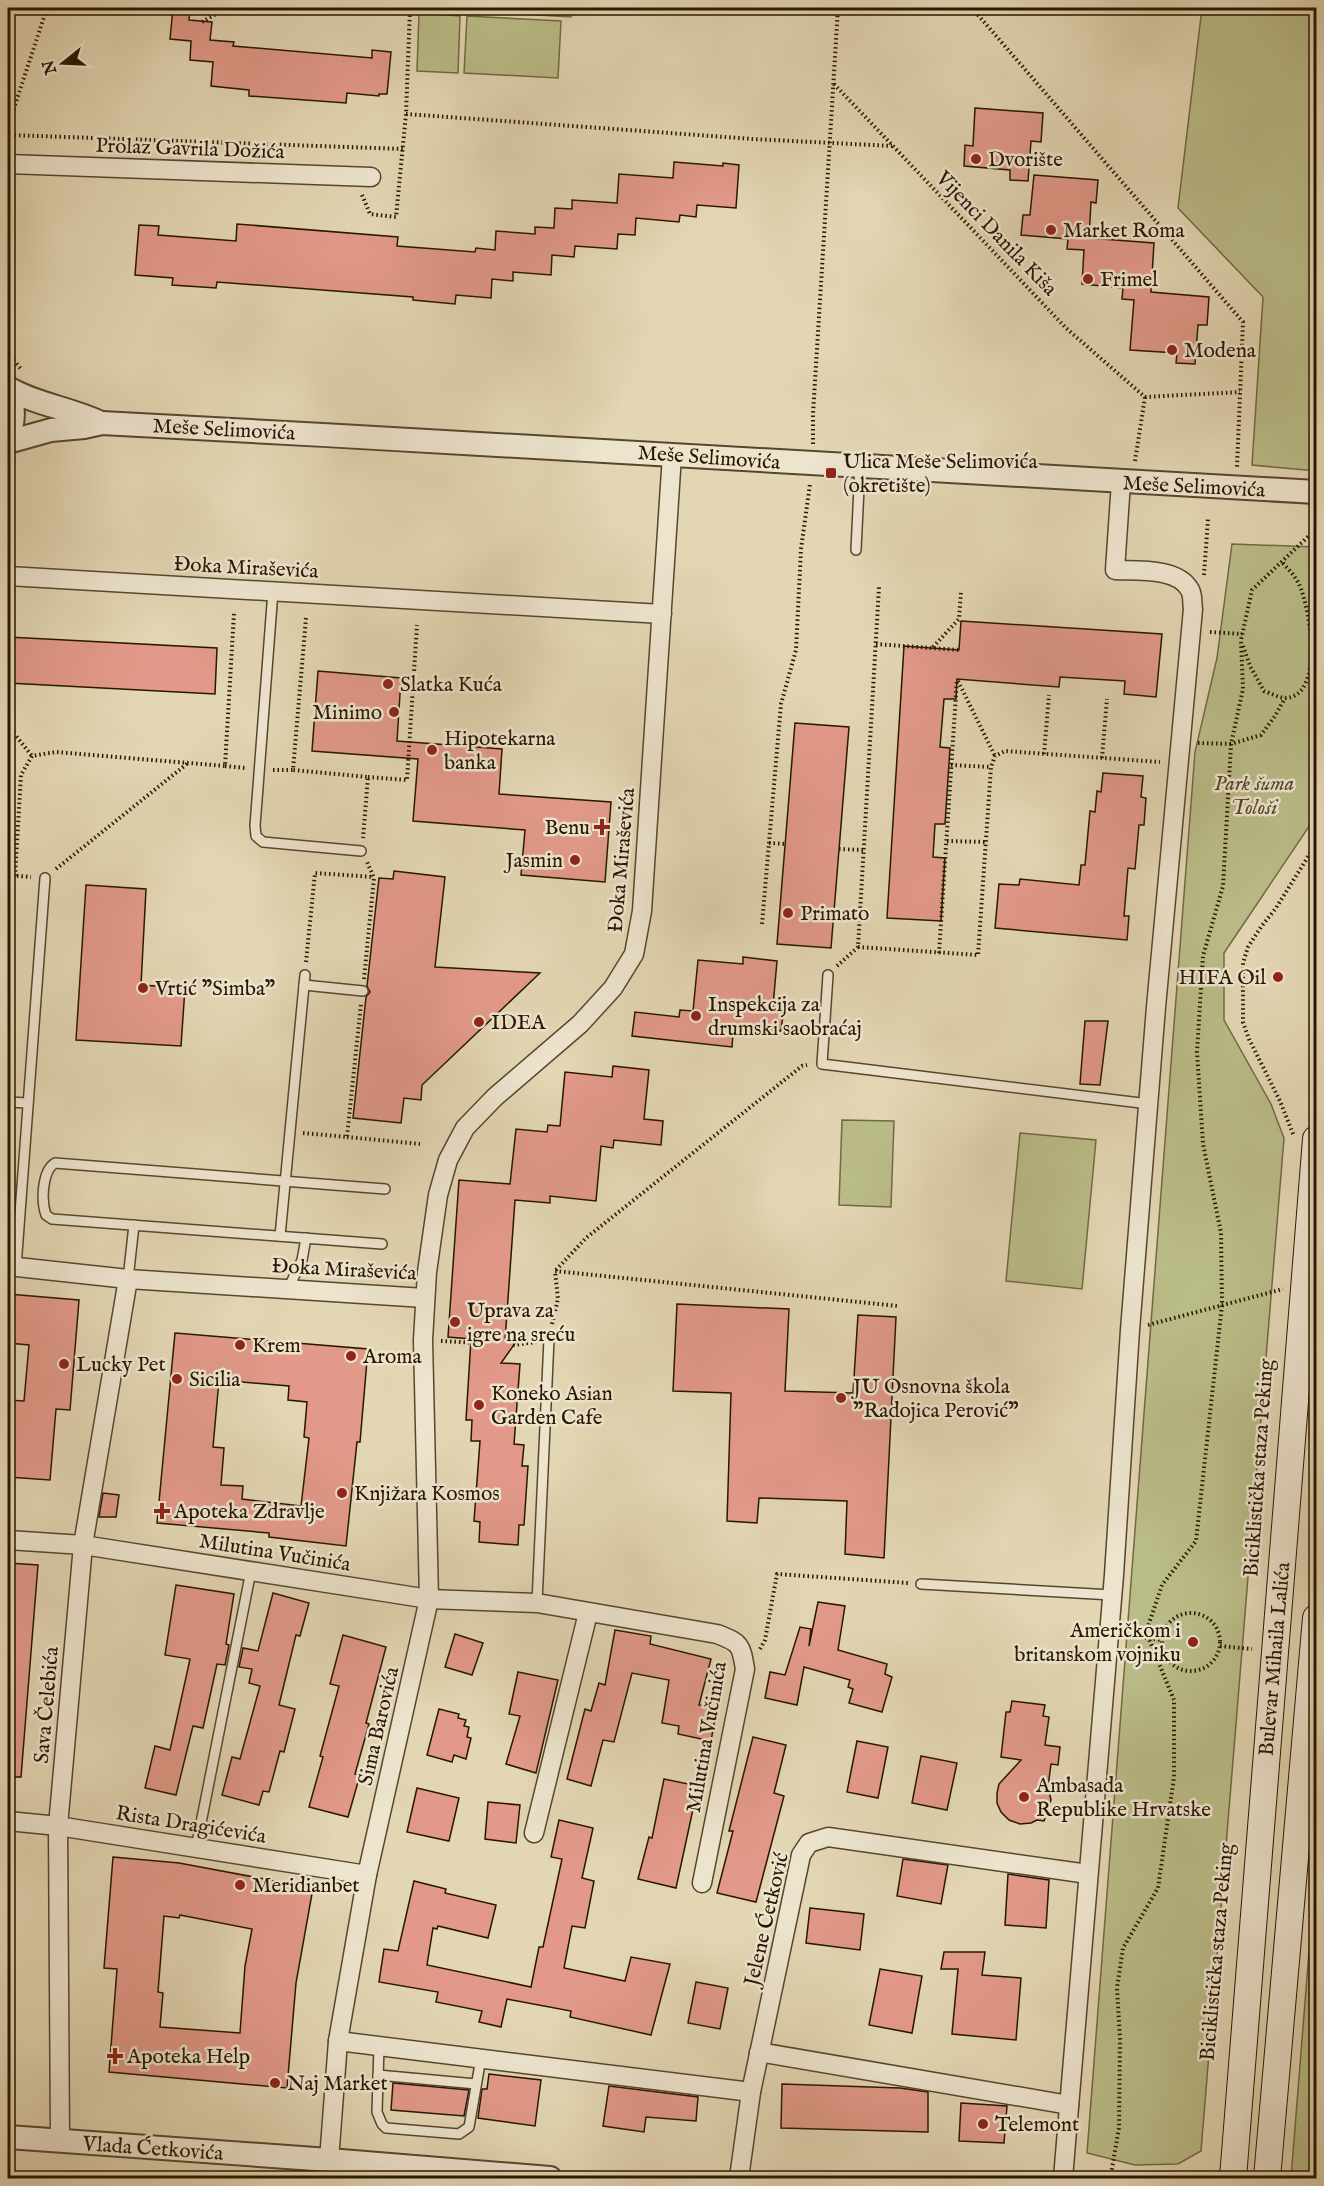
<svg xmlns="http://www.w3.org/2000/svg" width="1324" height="2186" font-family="'IM FELL English',serif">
<rect width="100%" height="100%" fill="#e3d6b3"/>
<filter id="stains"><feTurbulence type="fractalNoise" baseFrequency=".00333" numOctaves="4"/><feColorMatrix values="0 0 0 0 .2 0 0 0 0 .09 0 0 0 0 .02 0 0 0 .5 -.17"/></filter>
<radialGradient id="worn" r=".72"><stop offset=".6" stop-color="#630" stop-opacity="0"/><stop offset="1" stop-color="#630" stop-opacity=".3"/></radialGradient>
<g fill="#babc88" stroke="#716944" stroke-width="1.5">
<path d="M419,8h153l-1,9z"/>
<path d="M1202,8h114v463l-64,-6 11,-168 -85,-89z"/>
<path d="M419,13l41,3 -2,57 -41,-2z"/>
<path d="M467,16l94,5 -3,57 -94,-5z"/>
<path d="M1232,544l84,3v255l-2,17 -90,134v67l47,84 13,34 -83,1013 -23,13 -43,1 -48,-12 108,-1401 22,-94z"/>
<path d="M842,1120l52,1 -3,86 -52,-2z"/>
<path d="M1020,1133l76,7 -14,149 -76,-8z"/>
<path d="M1316,1864v314h-25z"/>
</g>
<g fill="#e29989" stroke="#281601" stroke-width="1.5" fill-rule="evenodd">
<path d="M173,8h17l-1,12 23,2 -2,18 24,2 -1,4 139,12v-8l19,2 -4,42h-8v2l-32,-3 -1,10 -97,-7v-6l-38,-4 2,-24 -23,-2 1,-19 -21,-2z"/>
<path d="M975,108l68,5 -2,29 -10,-1 -3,40 -18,-1v-10l-46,-4 1,-21 8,1z"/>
<path d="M674,162l49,4v-3l16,2 -3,43 -39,-3 -1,12 -16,-2 -1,7 -43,-4 -1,17 -17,-1 -1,15 -42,-3 -1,11 -22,-2 -1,20 -38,-3v9l-21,-2 -1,19 -35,-3 -1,9 -42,-4v-3l-196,-15 -1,6 -44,-3 1,-7 -38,-3 4,-50 20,1 -1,9 78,6 1,-17 161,13 -1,9 78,6 1,-4 19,2 1,-19 39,3v-7l19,1 1,-20 17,1v-9l45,3 2,-29 54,4z"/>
<path d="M1034,175l64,5 -2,23 -5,-1 -2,36 65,5 -3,49 58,5 -2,28h-9l-3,39 -19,-1 1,-10 -47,-3 4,-50 -12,-1 1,-11 -41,-4 2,-34 -17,-1 1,-10 -47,-4 2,-20h7z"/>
<path d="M961,621l201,13 -6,63 -32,-3 1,-13 -65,-4 -1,10 -102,-8 -1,20h-12l-4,48 10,1 -5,76h-10l-2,33 12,1 -4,63 -54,-3 17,-272 55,4z"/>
<path d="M8,637l209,11 -2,46 -207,-11z"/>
<path d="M318,671l83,7 -4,63 105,8 -3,45 112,8 -6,80 -84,-7 4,-45 -112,-9 5,-62 -106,-8z"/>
<path d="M795,723l54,4 -18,221 -54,-4z"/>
<path d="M1103,773l40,3 -2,21 5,1 -2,27h-5l-4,44 -7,-1 -4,48h5l-2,24 -132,-12 4,-44 20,1 1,-6 59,6 2,-20h4l5,-54 5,1 2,-21 4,1z"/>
<path d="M394,871l51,6 -10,90 105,6 -118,112 -1,15 -17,-2 -3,25 -48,-5 13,-121 4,-5 -3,-6 12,-108 14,1z"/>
<path d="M86,885l60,4 -5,96 44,3 -4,58 -105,-6z"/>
<path d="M743,957l34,4 -4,45 11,1 -3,24 -36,-3 -1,7 -11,-1 -1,13 -100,-11 3,-24 44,5 1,-7 13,1 5,-51 45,4z"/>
<path d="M1085,1021h23l-8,64 -20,-1z"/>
<path d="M613,1066l36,4 -5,49 19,2 -2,24 -47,-5 -1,8 -12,-2 -5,55 -46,-5v7l-35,-3 -10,141 11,1 -15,21 19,1 -6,80 10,1 -2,21h6l-4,59h-5l-1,20 -39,-3 1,-20 -6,-1 6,-80h-9l1,-21h-6l5,-81 -23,-2 11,-157 51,4 6,-55 31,3 1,-7 12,1 5,-54 47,5z"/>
<path d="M8,1294l71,6 -9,110 -14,-1 -6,71 -42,-3v-77l16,1 5,-56 -21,-2z"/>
<path d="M677,1304l112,5 -4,82 68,2 5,-78 38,2 -12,241 -39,-4 2,-53 -88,-3 -2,25 -30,-2 4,-128 -58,-2z"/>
<path d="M175,1333l193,16 -8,93h-3l-11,104 -77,-9v-4l-112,-10zM219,1380l70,6 -1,14 19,2 -3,35 5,1 -8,68 -59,-7 1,-13 -22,-1 3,-37 -11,-1z"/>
<path d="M103,1493l16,2 -3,22h-17z"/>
<path d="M8,1563l30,2 -17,212h-13z"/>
<path d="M176,1585l58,9 -8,50 3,1 -4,20 -8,-1 -14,64 -10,-2 -17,69 -31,-7 10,-42 15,4 20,-91 -25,-4z"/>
<path d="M273,1593l36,10 -9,33 -4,-1 -17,70 16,4 -11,43 -4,-1 -11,41 -6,-1 -4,14 -37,-10 10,-38 8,2 20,-73 -11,-3 3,-14 -13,-2 4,-19 15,3z"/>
<path d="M818,1602l27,4 -7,44 49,14 -2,10 7,3 -10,35 -33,-9 4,-14 -5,-2 2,-7 -46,-13 -7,38 -32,-7 5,-26 15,3 15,-48 11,2 -2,17z"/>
<path d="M615,1630l36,6 -1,8 61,15 -12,46 18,3 -6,33 -33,-7 1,-8 -17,-3 7,-43 -37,-7 -18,69 -11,-2 -12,46 -24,-7 18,-70 6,2 8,-28 6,2z"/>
<path d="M455,1634l28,9 -11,32 -27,-8z"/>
<path d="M343,1635l43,12 -20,76 3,1 -14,50 5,1 -12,42 -39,-10 14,-50 -3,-1 19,-70 -9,-2z"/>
<path d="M518,1672l40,8 -22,93 -30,-9 14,-48 -11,-2z"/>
<path d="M1012,1701l33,4 -2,11 6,1 -4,28 15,2 -2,18 -7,-1 -3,23 3,13 -7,21 -7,-1 -6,3 -11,1 -11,-4 -8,-8 -4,-9v-10l2,-9 22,-24 -20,-3 5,-45h4z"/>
<path d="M439,1709l20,5 -1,4 8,2 -2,6 5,1 -2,10 4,1 -5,21 -12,-4 -2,7 -25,-7z"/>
<path d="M753,1737l33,8 -12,48 10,3 -28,106 -39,-9 16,-62h-4z"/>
<path d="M857,1741l31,6 -10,51 -31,-6z"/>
<path d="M921,1756l36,7 -10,47 -35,-7z"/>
<path d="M664,1779l34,7 -22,102 -38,-9 11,-42 3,1z"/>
<path d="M417,1788l42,10 -10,43 -42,-9z"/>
<path d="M488,1802l32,3 -4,38 -31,-4z"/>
<path d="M559,1820l34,8 -11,50 12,3 -9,47 -13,-2 -8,42 61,13 6,-24 39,7 -19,71 -81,-18 1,-6 -64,-12 -6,28 -22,-5 3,-11 -46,-9 2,-10 -59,-10 5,-33 14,2 16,-70 32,8 -1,4 51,12 -8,33 -50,-12 -1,3 -4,-1 -6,37 104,22 8,-40h4l19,-88 -11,-2z"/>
<path d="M113,1857l66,6 134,25 -17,95 -9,105 -178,-16 8,-103 -13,-1zM180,1915l72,14 -7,37 -5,67 -80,-6 3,-34 -5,-1 6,-76 15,2z"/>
<path d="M903,1859l45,6 -7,39 -44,-8z"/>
<path d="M1008,1874l41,6 -3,48 -41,-3z"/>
<path d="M810,1908l54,6 -4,36 -54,-7z"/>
<path d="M944,1952h41l-3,23 39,3 -5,62 -64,-6 6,-65h-17z"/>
<path d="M880,1969l42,7 -10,57 -43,-8z"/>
<path d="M696,1982l32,6 -8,41 -32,-6z"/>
<path d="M489,2074l52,6 -6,46 -57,-8 4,-29h5z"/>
<path d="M393,2083l76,7 -5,26 -73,-6z"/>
<path d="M782,2084l118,4 28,4v40l-147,-4z"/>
<path d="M609,2086l89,11 -2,24 -50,-4 -2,15 -41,-6z"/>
<path d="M961,2103l46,3 -3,37 -45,-2z"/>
</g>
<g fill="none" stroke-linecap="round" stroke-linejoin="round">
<g stroke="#57462e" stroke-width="12">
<g id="service">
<path d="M856,550l4,-83"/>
<path d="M273,591l-18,235 1,10 7,6 98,9"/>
<path d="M828,975l-6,89 327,40"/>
<path d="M304,985l59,6"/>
<path d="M8,1102l20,1"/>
<path d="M280,1236l25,-261"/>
<path d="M382,1244l-330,-25 -6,-4c-5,-14 -4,-44 9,-52l330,26"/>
<path d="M16,1267l29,-389"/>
<path d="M128,1279l6,-54"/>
<path d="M288,1289l14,-29 4,-22"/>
<path d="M921,1584l191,11"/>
<path d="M537,1603l12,-264"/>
<path d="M196,1848l55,-277"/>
<path d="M379,2046l-2,66 5,12 4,4 73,6 10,-7 12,-69"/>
<path d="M378,2075l98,9"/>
</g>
</g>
<g stroke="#57462e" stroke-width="21">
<g id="minor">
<path d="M8,164l363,13"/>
<path d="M8,576l654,38"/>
<path d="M8,1266l120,13 296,19"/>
<path d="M8,1540l75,5 346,54 108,4 180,31c24,9 24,11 28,35l-43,214"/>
<path d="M8,1821l50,5 309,49"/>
<path d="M534,1833l54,-220"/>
<path d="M338,2041l413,51"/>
<path d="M759,2052l310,53"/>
<path d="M60,2140l-2,-314 25,-281 45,-266"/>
<path d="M329,2160l9,-119 29,-166 62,-276 -6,-259 4,-68 11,-77 10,-35 17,-32 30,-31 85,-73 33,-36 21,-34 8,-43 30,-456"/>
<path d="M351,2178l3,-15"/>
<path d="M739,2178l12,-86 50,-237 8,-12 19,-6 260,37"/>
<path d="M1063,2178l51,-603 16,-245 26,-323 37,-398c-1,-5 0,-14 -3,-19 -12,-23 -54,-19 -75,-20l6,-88"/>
</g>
</g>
<g stroke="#57462e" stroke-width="26">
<g id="tertiary">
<path d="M8,388c29,17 62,20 93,35"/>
<path d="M8,389c6,17 7,31 0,48"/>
<path d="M8,442l43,-12 33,-3 18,-4c405,21 810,47 1214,69"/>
<path d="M8,2137l321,23 221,18"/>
</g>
</g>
<g stroke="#281601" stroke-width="28">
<g id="secondary">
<path d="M1233,2178l83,-1039"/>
<path d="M1267,2178l49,-560"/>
</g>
</g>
<g stroke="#281601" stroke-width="4" stroke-dasharray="1.5 3" stroke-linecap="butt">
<path d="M972,8l271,314 -6,145"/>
<path d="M976,11l17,-3"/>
<path d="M202,22l24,-14"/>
<path d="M834,84l232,244 79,69"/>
<path d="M406,114l347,25 139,7"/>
<path d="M10,135l393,14"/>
<path d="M9,145l4,-34 34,-103"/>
<path d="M362,195l8,19 26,3 10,-103 4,-106"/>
<path d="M8,353l13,16"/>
<path d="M1145,397l95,-5"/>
<path d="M813,444v-30l25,-406"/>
<path d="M1135,461l10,-64"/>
<path d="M1204,575l4,-56"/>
<path d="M306,618l-13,152 75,7 -5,61"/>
<path d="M1210,632l32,2"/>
<path d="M876,644l83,6"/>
<path d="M1243,646l7,20 14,25c6,2 15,7 22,7 38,-3 25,-87 13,-114 -4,-8 -11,-15 -17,-22"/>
<path d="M933,647l26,-28 2,-27"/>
<path d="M958,681l37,75"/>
<path d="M8,726l24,30"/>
<path d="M1198,743l33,1 12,-55 -2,-49 11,-50 64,-61"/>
<path d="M1044,754l5,-59"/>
<path d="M1102,758l5,-59"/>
<path d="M951,765l40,2"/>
<path d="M225,766l20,2"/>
<path d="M273,770h20"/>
<path d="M368,777l39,3 10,-155"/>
<path d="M947,841l38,1"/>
<path d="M769,843l16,1"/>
<path d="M839,849l24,1"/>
<path d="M56,869l132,-106"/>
<path d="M8,875l23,2"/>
<path d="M15,876l6,-101 11,-19 24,-4 169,14 9,-153"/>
<path d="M762,924l19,-220 15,-54 5,-101 9,-65"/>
<path d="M858,947l120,8 13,-188 4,-11 10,-5 155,11"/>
<path d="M939,953l18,-274"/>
<path d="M306,962l9,-89 59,4"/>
<path d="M837,966l21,-19 21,-360"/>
<path d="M364,979l10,-101 -7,-16"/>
<path d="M303,1133l44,4 14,-133"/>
<path d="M1293,1134l-13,-33 -31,-62 -6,-17v-59l5,-16 13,-20 15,-19 40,-64"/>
<path d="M347,1137l73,7"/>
<path d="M556,1270l30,-32 216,-172 5,-1"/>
<path d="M552,1324l6,-25 -3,-28 343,35"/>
<path d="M1148,1325l135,-36"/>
<path d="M441,1341l35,2"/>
<path d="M513,1345l23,-3"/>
<circle cx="1191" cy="1642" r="29"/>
<path d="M1127,1635l35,5"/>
<path d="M1220,1646l32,3"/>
<path d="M760,1649l5,-9 12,-66 131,9"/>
<path d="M1111,2174l8,-46 1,-88 -3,-52 6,-40 35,-60 16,-111v-77l-28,-68 16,-47 34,-44 26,-236 -1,-72 -18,-89 -6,-92 6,-96 20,-70 8,-142 30,-9 14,-19 10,-18"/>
</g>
<use href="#service" stroke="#ede4ce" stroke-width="9"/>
<use href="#minor" stroke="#ede4ce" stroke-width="18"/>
<use href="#tertiary" stroke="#ede4ce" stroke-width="22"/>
<use href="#secondary" stroke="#ede4ce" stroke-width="26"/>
</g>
<g fill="#8f2418" stroke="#ede4ce" stroke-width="2">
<circle cx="976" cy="159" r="6"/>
<circle cx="1051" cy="230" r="6"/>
<circle cx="1088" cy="279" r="6"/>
<circle cx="1172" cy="350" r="6"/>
<rect x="825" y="467" width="12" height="12" rx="3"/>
<circle cx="388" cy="684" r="6"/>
<circle cx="394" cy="712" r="6"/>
<circle cx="432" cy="750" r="6"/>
<path d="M599 818h6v6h6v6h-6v6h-6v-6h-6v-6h6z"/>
<circle cx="575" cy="860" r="6"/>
<circle cx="788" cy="913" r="6"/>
<circle cx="1278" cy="977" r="6"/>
<circle cx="143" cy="988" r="6"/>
<circle cx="696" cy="1016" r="6"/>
<circle cx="479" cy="1022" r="6"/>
<circle cx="455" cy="1322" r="6"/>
<circle cx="240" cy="1345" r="6"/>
<circle cx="351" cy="1356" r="6"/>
<circle cx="64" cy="1364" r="6"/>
<circle cx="177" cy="1379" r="6"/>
<circle cx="841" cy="1398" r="6"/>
<circle cx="479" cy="1405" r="6"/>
<circle cx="342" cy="1493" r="6"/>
<path d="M159 1502h6v6h6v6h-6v6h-6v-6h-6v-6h6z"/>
<circle cx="1193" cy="1642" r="6"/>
<circle cx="1024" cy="1797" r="6"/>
<circle cx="240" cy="1885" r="6"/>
<path d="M112 2047h6v6h6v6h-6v6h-6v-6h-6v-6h6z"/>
<circle cx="275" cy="2083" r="6"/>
<circle cx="983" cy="2124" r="6"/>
</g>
<g text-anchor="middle" stroke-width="5" stroke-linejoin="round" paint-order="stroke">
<g font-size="21" fill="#281601" stroke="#ede4ce">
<text transform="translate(190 148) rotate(2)" y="7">Prolaz Gavrila Dožića</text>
<text transform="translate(997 233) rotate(46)" y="7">Vijenci Danila Kiša</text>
<text transform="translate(224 429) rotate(3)" y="7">Meše Selimovića</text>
<text transform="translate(709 457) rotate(4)" y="7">Meše Selimovića</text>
<text transform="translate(1194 486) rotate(3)" y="7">Meše Selimovića</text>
<text transform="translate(246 567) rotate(3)" y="7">Đoka Miraševića</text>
<text transform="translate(621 860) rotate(-85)" y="7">Đoka Miraševića</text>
<text transform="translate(344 1269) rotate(3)" y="7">Đoka Miraševića</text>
<text transform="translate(1258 1468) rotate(-86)" y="7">Biciklistička staza Peking</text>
<text transform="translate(275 1552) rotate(9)" y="7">Milutina Vučinića</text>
<text transform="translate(1274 1659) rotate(-85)" y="7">Bulevar Mihaila Lalića</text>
<text transform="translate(46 1705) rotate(-85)" y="7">Sava Čelebića</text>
<text transform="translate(378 1726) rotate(-77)" y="7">Sima Barovića</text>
<text transform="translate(706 1737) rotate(-80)" y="7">Milutina Vučinića</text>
<text transform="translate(191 1824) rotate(9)" y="7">Rista Dragićevića</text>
<text transform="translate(766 1919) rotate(-77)" y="7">Jelene Ćetković</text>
<text transform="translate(1216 1952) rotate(-85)" y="7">Biciklistička staza Peking</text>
<text transform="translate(153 2148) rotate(4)" y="7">Vlada Ćetkovića</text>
</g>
<g font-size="21" fill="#281601" stroke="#ede4ce" text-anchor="start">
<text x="988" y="166">Dvorište</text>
<text x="1063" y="237">Market Roma</text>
<text x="1100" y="286">Frimel</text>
<text x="1184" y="357">Modena</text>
<text x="843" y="468">Ulica Meše Selimovića<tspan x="843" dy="24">(okretište)</tspan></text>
<text x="400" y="691">Slatka Kuća</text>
<text x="382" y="719" text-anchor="end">Minimo</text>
<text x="444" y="745">Hipotekarna<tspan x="444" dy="24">banka</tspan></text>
<text x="590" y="834" text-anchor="end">Benu</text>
<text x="563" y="867" text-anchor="end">Jasmin</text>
<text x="800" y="920">Primato</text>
<text x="1266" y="984" text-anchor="end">HIFA Oil</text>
<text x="155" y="995">Vrtić "Simba"</text>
<text x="708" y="1011">Inspekcija za<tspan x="708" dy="24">drumski saobraćaj</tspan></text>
<text x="491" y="1029">IDEA</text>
<text x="467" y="1317">Uprava za<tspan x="467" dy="24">igre na sreću</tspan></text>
<text x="252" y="1352">Krem</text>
<text x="363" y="1363">Aroma</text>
<text x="76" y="1371">Lucky Pet</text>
<text x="189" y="1386">Sicilia</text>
<text x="853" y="1393">JU Osnovna škola<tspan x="853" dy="24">"Radojica Perović"</tspan></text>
<text x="491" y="1400">Koneko Asian<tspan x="491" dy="24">Garden Cafe</tspan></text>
<text x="354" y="1500">Knjižara Kosmos</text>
<text x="174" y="1518">Apoteka Zdravlje</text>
<text x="1181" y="1637" text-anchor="end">Američkom i<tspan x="1181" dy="24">britanskom vojniku</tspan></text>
<text x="1036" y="1792">Ambasada<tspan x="1036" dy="24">Republike Hrvatske</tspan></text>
<text x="252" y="1892">Meridianbet</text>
<text x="127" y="2063">Apoteka Help</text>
<text x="287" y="2090">Naj Market</text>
<text x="995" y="2131">Telemont</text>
</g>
<g font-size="21" font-style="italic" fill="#54482a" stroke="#ede4ce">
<text x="1254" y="790">Park šuma<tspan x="1254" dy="24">Tološi</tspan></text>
</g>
</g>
<rect width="1324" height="2186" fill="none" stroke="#e3d6b3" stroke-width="30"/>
<rect x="9" y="9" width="1306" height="2168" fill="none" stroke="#281601" stroke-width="3"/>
<rect x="15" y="15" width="1294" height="2156" fill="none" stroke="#281601" stroke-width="1.5"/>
<g transform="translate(63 63) rotate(252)" stroke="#ede4ce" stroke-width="4.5" paint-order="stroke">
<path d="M0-4.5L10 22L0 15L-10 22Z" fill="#281601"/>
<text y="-9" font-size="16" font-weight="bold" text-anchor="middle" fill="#281601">N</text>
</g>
<rect width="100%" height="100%" filter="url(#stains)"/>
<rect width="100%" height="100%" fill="url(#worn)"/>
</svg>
